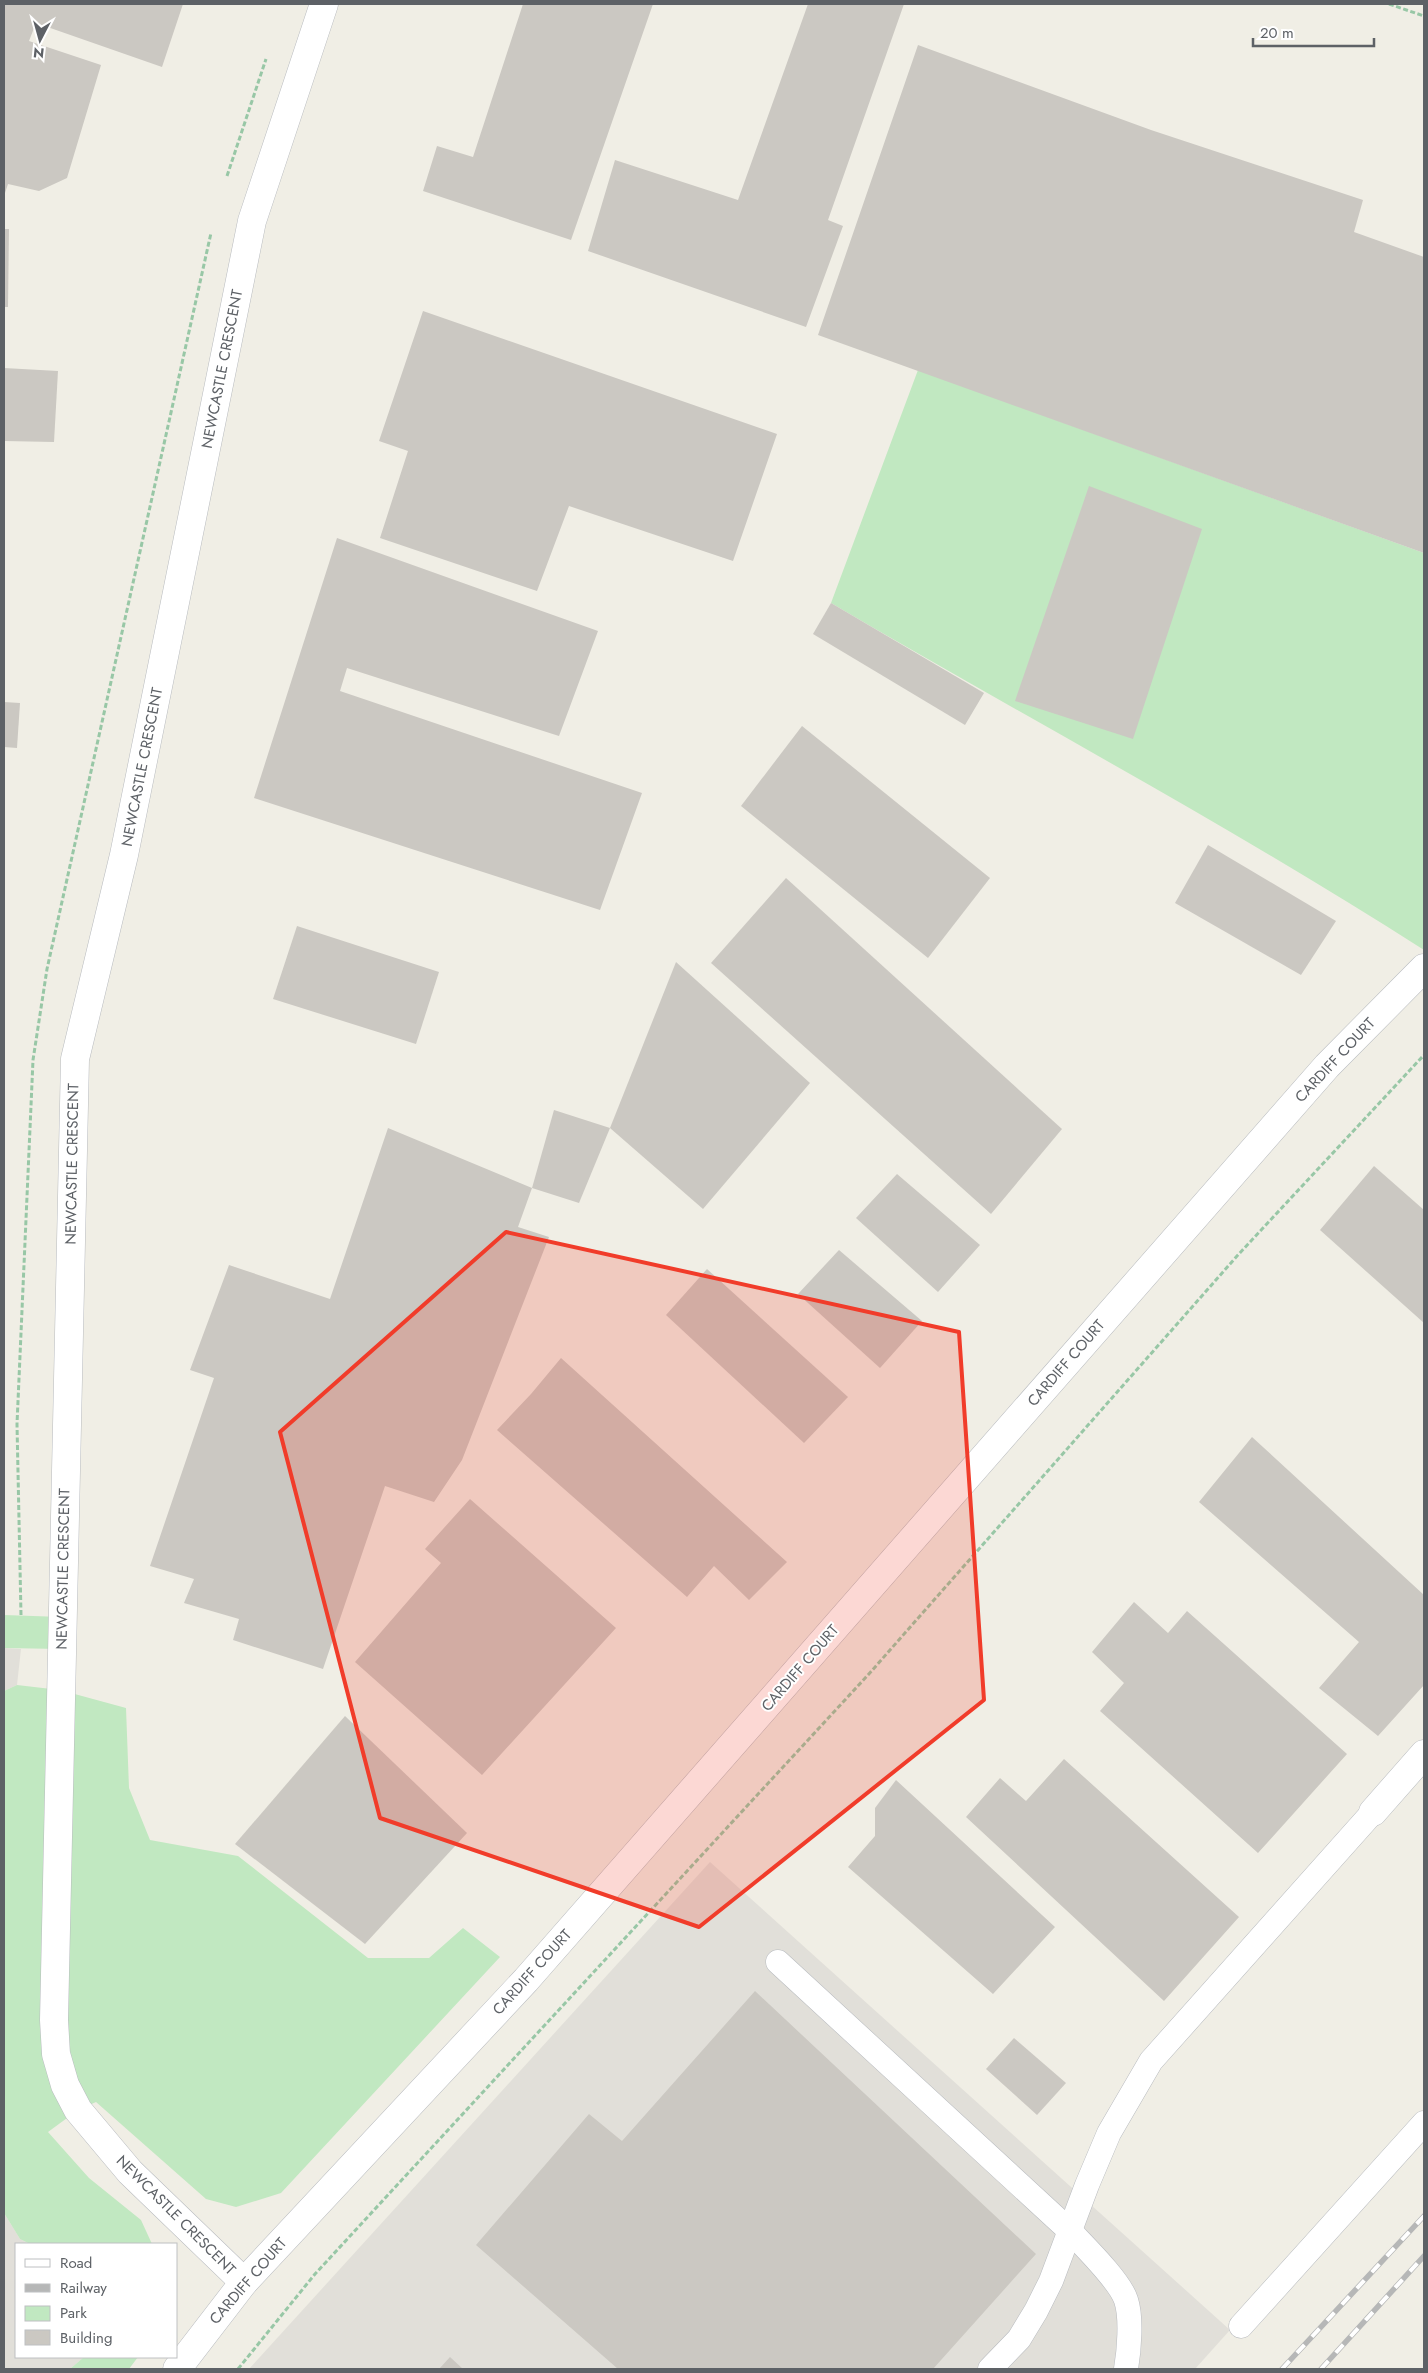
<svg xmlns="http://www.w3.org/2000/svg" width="1428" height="2373" font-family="Jost,sans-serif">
<rect width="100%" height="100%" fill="#f0eee5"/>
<g fill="#e1dfd9">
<path d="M4,1648l17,1 -4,36 -13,6z"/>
<path d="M710,1862l520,468 -35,39h-946z"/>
<path d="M4,2213l16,26 10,5h-14v113h68l-14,12h-66z"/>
</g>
<g fill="#c1e8c1">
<path d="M918,370l506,183v397c-193,-124 -396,-231 -593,-347z"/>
<path d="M4,1615l58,2 -1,32 -57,-1z"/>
<path d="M17,1685l43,5 66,18 3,80 21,52 88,16 130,102h61l34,-30 37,29 -219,236 -45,14 -30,-8 -110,-97 -18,8 -30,22 41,46 52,42 11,24h-122l-10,-5 -16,-26v-522z"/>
<path d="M84,2357h54l-9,12h-59z"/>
</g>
<g fill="#cbc8c2">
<path d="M4,4h179l-21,63 -126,-44 -7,18 72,24 -34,113 -28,13 -31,-7 -4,12z"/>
<path d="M523,4h130l-82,236 -148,-49 14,-45 36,11z"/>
<path d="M808,4h96l-76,216 15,6 -37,101 -218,-76 27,-91 123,40z"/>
<path d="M918,45l233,85 212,70 -9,32 70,25v296l-606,-218z"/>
<path d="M4,229h5l-1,78h-4z"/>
<path d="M423,311l354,123 -44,127 -164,-55 -32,85 -157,-53 28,-87 -29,-10z"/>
<path d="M4,368l54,3 -4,71 -50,-1z"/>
<path d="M1089,486l113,43 -69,210 -118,-38z"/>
<path d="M337,538l261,93 -39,105 -212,-68 -7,23 302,102 -42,117 -346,-112z"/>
<path d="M831,603l153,90 -19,32 -152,-91z"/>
<path d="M4,702l16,1 -3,45 -13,-1z"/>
<path d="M802,726l188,152 -62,80 -187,-152z"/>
<path d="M1208,845l128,76 -35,54 -126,-72z"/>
<path d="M786,878l276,251 -71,85 -280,-251z"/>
<path d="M297,926l142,46 -23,72 -143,-45z"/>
<path d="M676,962l134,121 -107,126 -93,-81z"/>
<path d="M554,1110l56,18 -31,75 -47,-15z"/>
<path d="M388,1128l144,60 -14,39 31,10 -87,223 -28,42 -49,-16 -62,183 -90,-29 6,-21 -55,-16 10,-24 -44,-13 64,-188 -24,-8 39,-105 101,34z"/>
<path d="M1374,1166l50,44v113l-104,-93z"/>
<path d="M897,1174l83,71 -42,47 -82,-74z"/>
<path d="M839,1250l83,71 -42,47 -82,-74z"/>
<path d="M707,1269l141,128 -44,46 -138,-128z"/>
<path d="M561,1358l226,204 -38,38 -35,-34 -27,31 -190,-167 34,-36z"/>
<path d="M1252,1437l172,158v90l-46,51 -59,-48 40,-46 -160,-140z"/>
<path d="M470,1499l146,129 -134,147 -127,-113 86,-99 -16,-14z"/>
<path d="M1134,1602l34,31 19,-22 160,143 -89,99 -158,-142 24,-28 -32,-31z"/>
<path d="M345,1716l122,117 -102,111 -130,-100z"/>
<path d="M1064,1759l175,158 -75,84 -198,-184 34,-39 26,23z"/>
<path d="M896,1780l159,147 -62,67 -145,-127 27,-31v-28z"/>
<path d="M755,1991l281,263 -103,115h-315l-142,-124 113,-131 33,27z"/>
<path d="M1014,2038l52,45 -29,32 -51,-46z"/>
<path d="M450,2357l13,12h-24z"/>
</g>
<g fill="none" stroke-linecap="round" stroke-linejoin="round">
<g stroke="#b8bbbf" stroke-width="25">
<g id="service">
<path d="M778,1962l292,269c14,15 50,50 56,69 6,18 3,51 0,69"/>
<path d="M1241,2326l183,-203"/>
<path d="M990,2369l29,-30 17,-28 15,-30 36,-96 22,-52 42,-72 222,-249"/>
</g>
</g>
<g stroke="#b8bbbf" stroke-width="29">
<g id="minor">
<path d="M1373,1812l51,-58"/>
<path d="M244,2282l-114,-110 -52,-62 -13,-25 -9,-31 -2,-34 21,-961 49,-204 128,-634 72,-217"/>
<path d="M177,2369l67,-87 282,-302 801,-914 97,-98"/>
</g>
</g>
<g stroke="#98c7a6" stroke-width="3" stroke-dasharray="5 2.5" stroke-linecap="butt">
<path d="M1389,4l35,12"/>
<path d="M227,176l39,-117"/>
<path d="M21,1615l-4,-191 16,-364 14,-91 164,-736"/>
<path d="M238,2369l77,-95 553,-599 369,-419 187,-201"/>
</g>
<use href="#service" stroke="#fff" stroke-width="24"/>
<use href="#minor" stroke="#fff" stroke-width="28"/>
<g stroke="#b6b7b7" stroke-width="5.5">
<g id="rail">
<path d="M1282,2369l142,-153"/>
<path d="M1321,2369l103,-113"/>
</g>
</g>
<use href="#rail" stroke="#fff" stroke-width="4" stroke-dasharray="11" stroke-linecap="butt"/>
</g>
<path fill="#f13c2a" fill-opacity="0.2" stroke="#f13c2a" stroke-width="4" stroke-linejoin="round" d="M506,1232l453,100 25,368 -285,227 -319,-109 -100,-386z"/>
<g text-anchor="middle" stroke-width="4" stroke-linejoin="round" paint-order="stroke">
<g font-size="15" fill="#5d6166" stroke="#fff">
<text transform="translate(222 369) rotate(-79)" y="5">NEWCASTLE CRESCENT</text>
<text transform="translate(142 767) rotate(-79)" y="5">NEWCASTLE CRESCENT</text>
<text transform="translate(1335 1060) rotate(-47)" y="5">CARDIFF COURT</text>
<text transform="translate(72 1164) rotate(-89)" y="5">NEWCASTLE CRESCENT</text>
<text transform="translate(1066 1363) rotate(-49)" y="5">CARDIFF COURT</text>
<text transform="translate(63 1569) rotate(-89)" y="5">NEWCASTLE CRESCENT</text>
<text transform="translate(800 1668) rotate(-49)" y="5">CARDIFF COURT</text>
<text transform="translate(532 1972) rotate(-48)" y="5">CARDIFF COURT</text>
<text transform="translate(176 2215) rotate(45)" y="5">NEWCASTLE CRESCENT</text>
<text transform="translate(248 2281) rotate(-49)" y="5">CARDIFF COURT</text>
</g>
</g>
<rect width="1428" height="2373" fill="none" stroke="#5d6166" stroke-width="10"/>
<rect x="15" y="2243" width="162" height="115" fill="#ffffff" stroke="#bec0c2"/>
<rect x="25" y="2259" width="25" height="8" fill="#ffffff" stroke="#bec0c2"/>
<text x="60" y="2268" font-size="15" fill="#5d6166">Road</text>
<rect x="25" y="2284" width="25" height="8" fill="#b6b7b7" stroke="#bec0c2"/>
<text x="60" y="2293" font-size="15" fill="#5d6166">Railway</text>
<rect x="25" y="2306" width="25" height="15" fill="#c1e8c1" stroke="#bec0c2"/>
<text x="60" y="2318" font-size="15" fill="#5d6166">Park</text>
<rect x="25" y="2330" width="25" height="15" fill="#cbc8c2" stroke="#bec0c2"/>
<text x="60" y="2343" font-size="15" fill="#5d6166">Building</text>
<g transform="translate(40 40) rotate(186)" stroke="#ffffff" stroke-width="4" paint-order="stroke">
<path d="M0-4L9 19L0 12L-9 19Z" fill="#5d6166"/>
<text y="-8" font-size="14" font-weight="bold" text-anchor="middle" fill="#5d6166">N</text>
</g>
<path d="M1253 38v8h121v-8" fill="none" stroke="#5d6166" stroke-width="2.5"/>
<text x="1260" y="38" font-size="15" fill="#5d6166" stroke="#ffffff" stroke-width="4" paint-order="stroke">20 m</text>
</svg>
